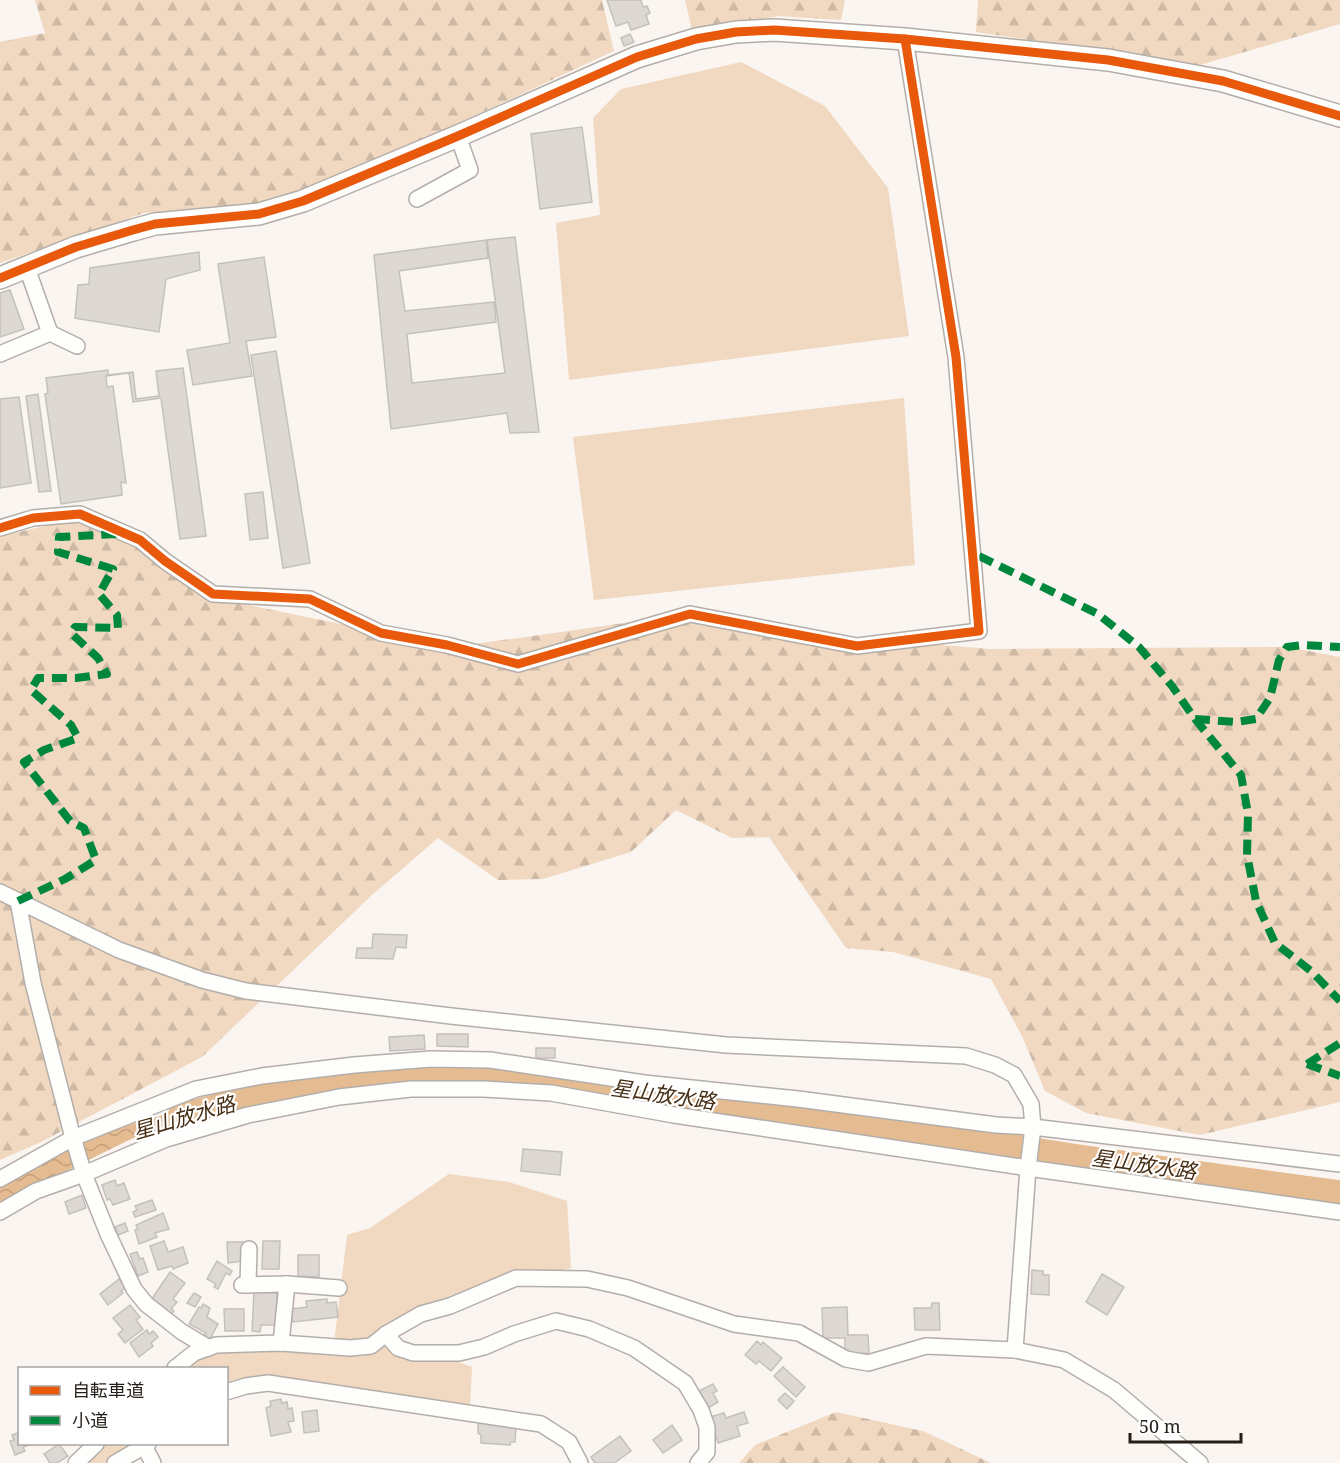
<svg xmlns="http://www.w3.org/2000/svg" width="1340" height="1463" font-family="'Noto Serif','Noto Sans JP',serif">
<defs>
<pattern id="forest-firs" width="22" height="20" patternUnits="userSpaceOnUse" patternTransform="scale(1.5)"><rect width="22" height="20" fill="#f0d8c1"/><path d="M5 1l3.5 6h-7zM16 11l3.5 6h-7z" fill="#ceb9a5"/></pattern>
<pattern id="water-waves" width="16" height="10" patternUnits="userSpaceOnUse" patternTransform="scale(1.5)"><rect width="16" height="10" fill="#e5bb91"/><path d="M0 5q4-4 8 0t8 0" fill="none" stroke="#c4a07c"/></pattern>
</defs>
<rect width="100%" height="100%" fill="#faf5f0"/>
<g fill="#f0d8c1">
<path d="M741,62l84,44 63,82 21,148 -340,44 -13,-157 44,-8 -7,-97 28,-29z"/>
<path d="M904,398l11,167 -321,35 -21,-163z"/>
<path d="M449,1174l60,8 58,19 4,67 -96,27 -102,43h17l82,29 -2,41 -219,-18 -24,5 -1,-27h-51l41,-23 118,-2 13,-108 23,-7z"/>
<path d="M96,1444h47l-31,19h-37z"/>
</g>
<g fill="url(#forest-firs)">
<path d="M35,0h567l12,51 -263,122 -97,32 -110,8 -144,50v-221l45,-9z"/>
<path d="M685,0h160l-4,20 -64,-4 -84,18z"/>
<path d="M978,0h362v24l-140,41 -224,-33z"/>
<path d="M76,519l50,15 83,63 245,50 248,-35 36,16 252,21 297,-2 53,10v445l-140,33 -114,-22 -41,-22 -23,-55 -31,-57 -98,-27 -47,-4 -77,-111 -37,1 -56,-28 -45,42 -88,27 -45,1 -60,-42 -65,56 -171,163 -161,85 -41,18v-624z"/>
<path d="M836,1412l87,19 68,32h-252l16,-18z"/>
</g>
<path fill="url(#water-waves)" d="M220,1093l-8,20 -81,26 -131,65v-19l91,-49 66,-19z"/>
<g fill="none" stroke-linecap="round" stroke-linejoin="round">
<path stroke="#e5bb91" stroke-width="27" d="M181,1116l132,-32 60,-9 65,-4 67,1 130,20 158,21 286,45 261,36"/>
</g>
<g fill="#ddd8d3" stroke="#c5c0bb" stroke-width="1.5">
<path d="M607,0h34l2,7 4,-1 3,7 -4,2 3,9 -18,6 -3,-8 -12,4z"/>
<path d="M630,34l4,8 -10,4 -3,-8z"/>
<path d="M582,127l10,75 -52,7 -9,-75z"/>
<path d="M515,237l24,195 -29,1 -3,-20 -116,16 -17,-174 112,-15 2,18 -89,13 6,40 89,-9 2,20 -89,12 5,49 93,-10 -18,-133z"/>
<path d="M199,252l1,18 -34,9 -7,53 -84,-14 3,-33 11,-1 1,-16z"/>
<path d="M264,257l12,80 -30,4 6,35 -59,9 -6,-35 43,-7 -12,-79z"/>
<path d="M10,290l14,39 -24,8v-44z"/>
<path d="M276,351l34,212 -27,5 -32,-213z"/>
<path d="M183,368l23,168 -26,3 -19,-141 -28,4 -4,-29 -23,3 1,11 6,-1 13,97 -5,-1 1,13 -61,9 -16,-110 3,-1 -2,-15 62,-8v5l25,-3 3,27 23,-3 -3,-25z"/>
<path d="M38,394l13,97 -12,1 -13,-96z"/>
<path d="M19,397l12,86 -31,5v-89z"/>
<path d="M263,492l5,46 -18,2 -5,-46z"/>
<path d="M373,934l34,1 -1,13 -10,-1 -3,12 -37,-1 1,-10h15z"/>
<path d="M437,1034h31v13l-31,-1z"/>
<path d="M424,1035l1,14 -35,2 -1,-14z"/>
<rect x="536" y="1048" width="19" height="10"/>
<path d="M523,1149l39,3 -2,23 -39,-4z"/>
<path d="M115,1180l2,6 7,-3 6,16 -17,6 -3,-6 -3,1 -5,-15z"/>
<path d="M82,1195l4,13 -17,6 -4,-12z"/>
<path d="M152,1200l4,10 -21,7 -2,-5 4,-2 -2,-4z"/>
<path d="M163,1213l6,16 -14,4 2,4 -18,7 -4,-14 3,-1 -2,-4z"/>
<path d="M125,1223l3,8 -10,4 -3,-8z"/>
<path d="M164,1241l4,11 15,-5 5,16 -15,6 -1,-3 -14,4 -8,-24z"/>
<path d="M263,1241h17l-1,28h-17z"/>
<path d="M227,1242h16v19l-15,2z"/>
<path d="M137,1252l3,7 3,-1 5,14 -10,4 -8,-22z"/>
<path d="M298,1255h21v22l-21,-1z"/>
<path d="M217,1261l15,10 -2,4 -4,-2 -8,16 -4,-2 2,-3 -9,-5z"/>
<path d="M1032,1270l11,1v4h6v20l-18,-1z"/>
<path d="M170,1272l15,11 -12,16 4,3 -6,7 3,2 -3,4 -20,-15z"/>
<path d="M1102,1274l22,13 -17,28 -21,-13z"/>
<path d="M119,1279l6,9 -4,3 2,2 -15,12 -8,-11z"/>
<path d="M254,1292l23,1 -1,32h-15l-1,7 -8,-1z"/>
<path d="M194,1293l7,4 -6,10 -8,-4z"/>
<path d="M327,1299v4l9,-1 2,15 -45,5 -2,-13 16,-2 -1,-6z"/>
<path d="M932,1303h7l1,27h-25l-1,-22h17z"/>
<path d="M203,1304l7,4 -3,9 11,7 -9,17 -6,-3 3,-5 -17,-9 10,-17 2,1z"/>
<path d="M130,1305l10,12 -4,3 7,9 -18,14 -7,-9 5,-4 -10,-12z"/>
<path d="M847,1307l1,28h20l1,18 -24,1v-16h-22l-1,-30z"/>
<path d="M224,1309h20v22h-19z"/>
<path d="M147,1330l2,4 4,-3 5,6 -7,6 2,3 -14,11 -9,-14z"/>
<path d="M757,1341l4,4 2,-3 19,16 -11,13 -12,-10 -3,3 -11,-9z"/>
<path d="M783,1367l22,20 -9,10 -22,-21z"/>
<path d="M713,1384l4,7 -4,2 5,9 -10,6 -9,-17z"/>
<path d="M785,1393l9,8 -7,8 -9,-9z"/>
<path d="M281,1399l1,4 5,-1 1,7 4,-1 2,13 -6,1 3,10 -20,4 -5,-28 5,-2 -1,-5z"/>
<path d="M317,1410l2,21 -15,2 -2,-21z"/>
<path d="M744,1412l4,11 -11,3 3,10 -22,7 -8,-26 14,-4 2,5z"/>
<path d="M478,1421l38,4 -1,17h-4l-1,3 -29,-2v-8l-3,-2z"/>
<path d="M672,1425l10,15 -19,13 -10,-13z"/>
<path d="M20,1432v12h13l-10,3 2,4 -10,4 -5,-14 4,-1 -2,-5z"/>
<path d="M620,1436l11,15 -17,12h-19l-4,-6z"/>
<path d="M59,1444l9,12 -11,7h-7l-6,-9z"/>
</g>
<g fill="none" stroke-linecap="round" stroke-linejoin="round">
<g stroke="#b3aea9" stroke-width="18">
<g id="street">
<path d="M417,199l53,-29 -12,-34"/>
<path d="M50,333l27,13"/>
<path d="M0,354l50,-21 -23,-65"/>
<path d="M0,528l33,-10 47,-4 60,26 25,21 48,33 97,5 71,34 66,12 71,19 172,-50 167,32 122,-15 -23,-274 -51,-318"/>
<path d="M0,892l119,58 83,30 44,11 205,25 275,29 240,11 29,9 19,10 17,29 2,23 -5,41 -13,182"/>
<path d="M18,901l15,82 40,155 11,36 24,60 26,55 12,15 36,28 27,16"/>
<path d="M0,1179l73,-41 123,-49 66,-13 92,-11 77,-6 59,1 154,23 154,16 198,26 37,2 307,37"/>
<path d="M0,1212l36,-21 48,-17 82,-35 82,-24 91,-18 72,-8h72l68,4 123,22 354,53 312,44"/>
<path d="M287,1284l52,4"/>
<path d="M242,1285l45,-1 -6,59"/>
<path d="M248,1285l1,-36"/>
<path d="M386,1334l12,14 15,5h46l25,-6 30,-13 42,-13 33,8 45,19 51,35 16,27 6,17v25l-9,11"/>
<path d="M175,1368l19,-15 22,-8 65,-2 69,5 21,-2 15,-12 35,-20 29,-8 66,-28 71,1 41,9 106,36 65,9 47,26 22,4 58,-17 89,4 49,10 50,30 86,73"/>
<path d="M226,1392l20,-6 22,-3 273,41 28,18 11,21"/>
<path d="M144,1446l9,17"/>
<path d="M76,1463l20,-19"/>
<path d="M115,1463l33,-19"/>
</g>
</g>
<g stroke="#b3aea9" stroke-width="24">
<path id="secondary" d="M0,278l76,-31 57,-17 22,-6 104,-10 44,-13 155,-65 179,-79 59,-18 40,-7 38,-2 131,9 203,21 115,21 117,35"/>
</g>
<use href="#street" stroke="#fefefd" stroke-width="15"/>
<use href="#secondary" stroke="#fefefd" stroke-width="21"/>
<g stroke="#00873e" stroke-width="8" stroke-dasharray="15 8" stroke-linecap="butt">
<path d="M979,556l119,58 41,33 33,39 23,33 46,56 7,39 -1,41 9,46 19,42 36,28 29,30"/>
<path d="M1195,719l41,3 20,-3 14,-21 9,-38 8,-13 16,-2 37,2"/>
<path d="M18,901l47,-22 31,-19 -12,-32 -14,-7 -46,-59 20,-12 34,-12 -7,-13 -40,-35 7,-12h38l31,-4 -9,-16 -27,-25 4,-6 43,1 -1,-13 -18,-21 14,-25 -55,-17 1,-15 59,-3"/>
<path d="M1307,1064l33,-21"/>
<path d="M1307,1064l33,12"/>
</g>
<g stroke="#fff" stroke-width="13">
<g id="cycleway">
<path d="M0,278l76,-31 57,-17 22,-6 104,-10 44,-13 155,-65 179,-79 59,-18 40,-7 38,-2 131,9 203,21 115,21 117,35"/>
<path d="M0,528l33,-10 47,-4 60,26 25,21 48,33 97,5 71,34 66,12 71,19 172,-50 167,32 122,-15 -23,-274 -51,-318"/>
</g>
</g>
<use href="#cycleway" stroke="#e8590c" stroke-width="9"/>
</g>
<g text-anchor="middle" stroke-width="4.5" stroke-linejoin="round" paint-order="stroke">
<g font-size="21" font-style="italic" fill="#472f15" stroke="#fff">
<text transform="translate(663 1095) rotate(8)" y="7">星山放水路</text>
<text transform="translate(184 1118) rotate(-16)" y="7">星山放水路</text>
<text transform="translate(1144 1165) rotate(8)" y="7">星山放水路</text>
</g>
</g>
<rect x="18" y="1367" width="210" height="78" fill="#ffffff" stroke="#a7a5a3" stroke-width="1.5"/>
<rect x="30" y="1386" width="30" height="9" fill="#e8590c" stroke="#a7a5a3" stroke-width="1.5"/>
<text x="72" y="1397" font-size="18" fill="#241e19">自転車道</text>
<rect x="30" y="1416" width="30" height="9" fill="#00873e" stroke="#a7a5a3" stroke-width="1.5"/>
<text x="72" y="1427" font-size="18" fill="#241e19">小道</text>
<path d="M1130 1433v9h111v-9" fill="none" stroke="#241e19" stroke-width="3"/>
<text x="1139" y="1433" font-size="18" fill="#241e19" stroke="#ffffff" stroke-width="4.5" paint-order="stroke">50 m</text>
</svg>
